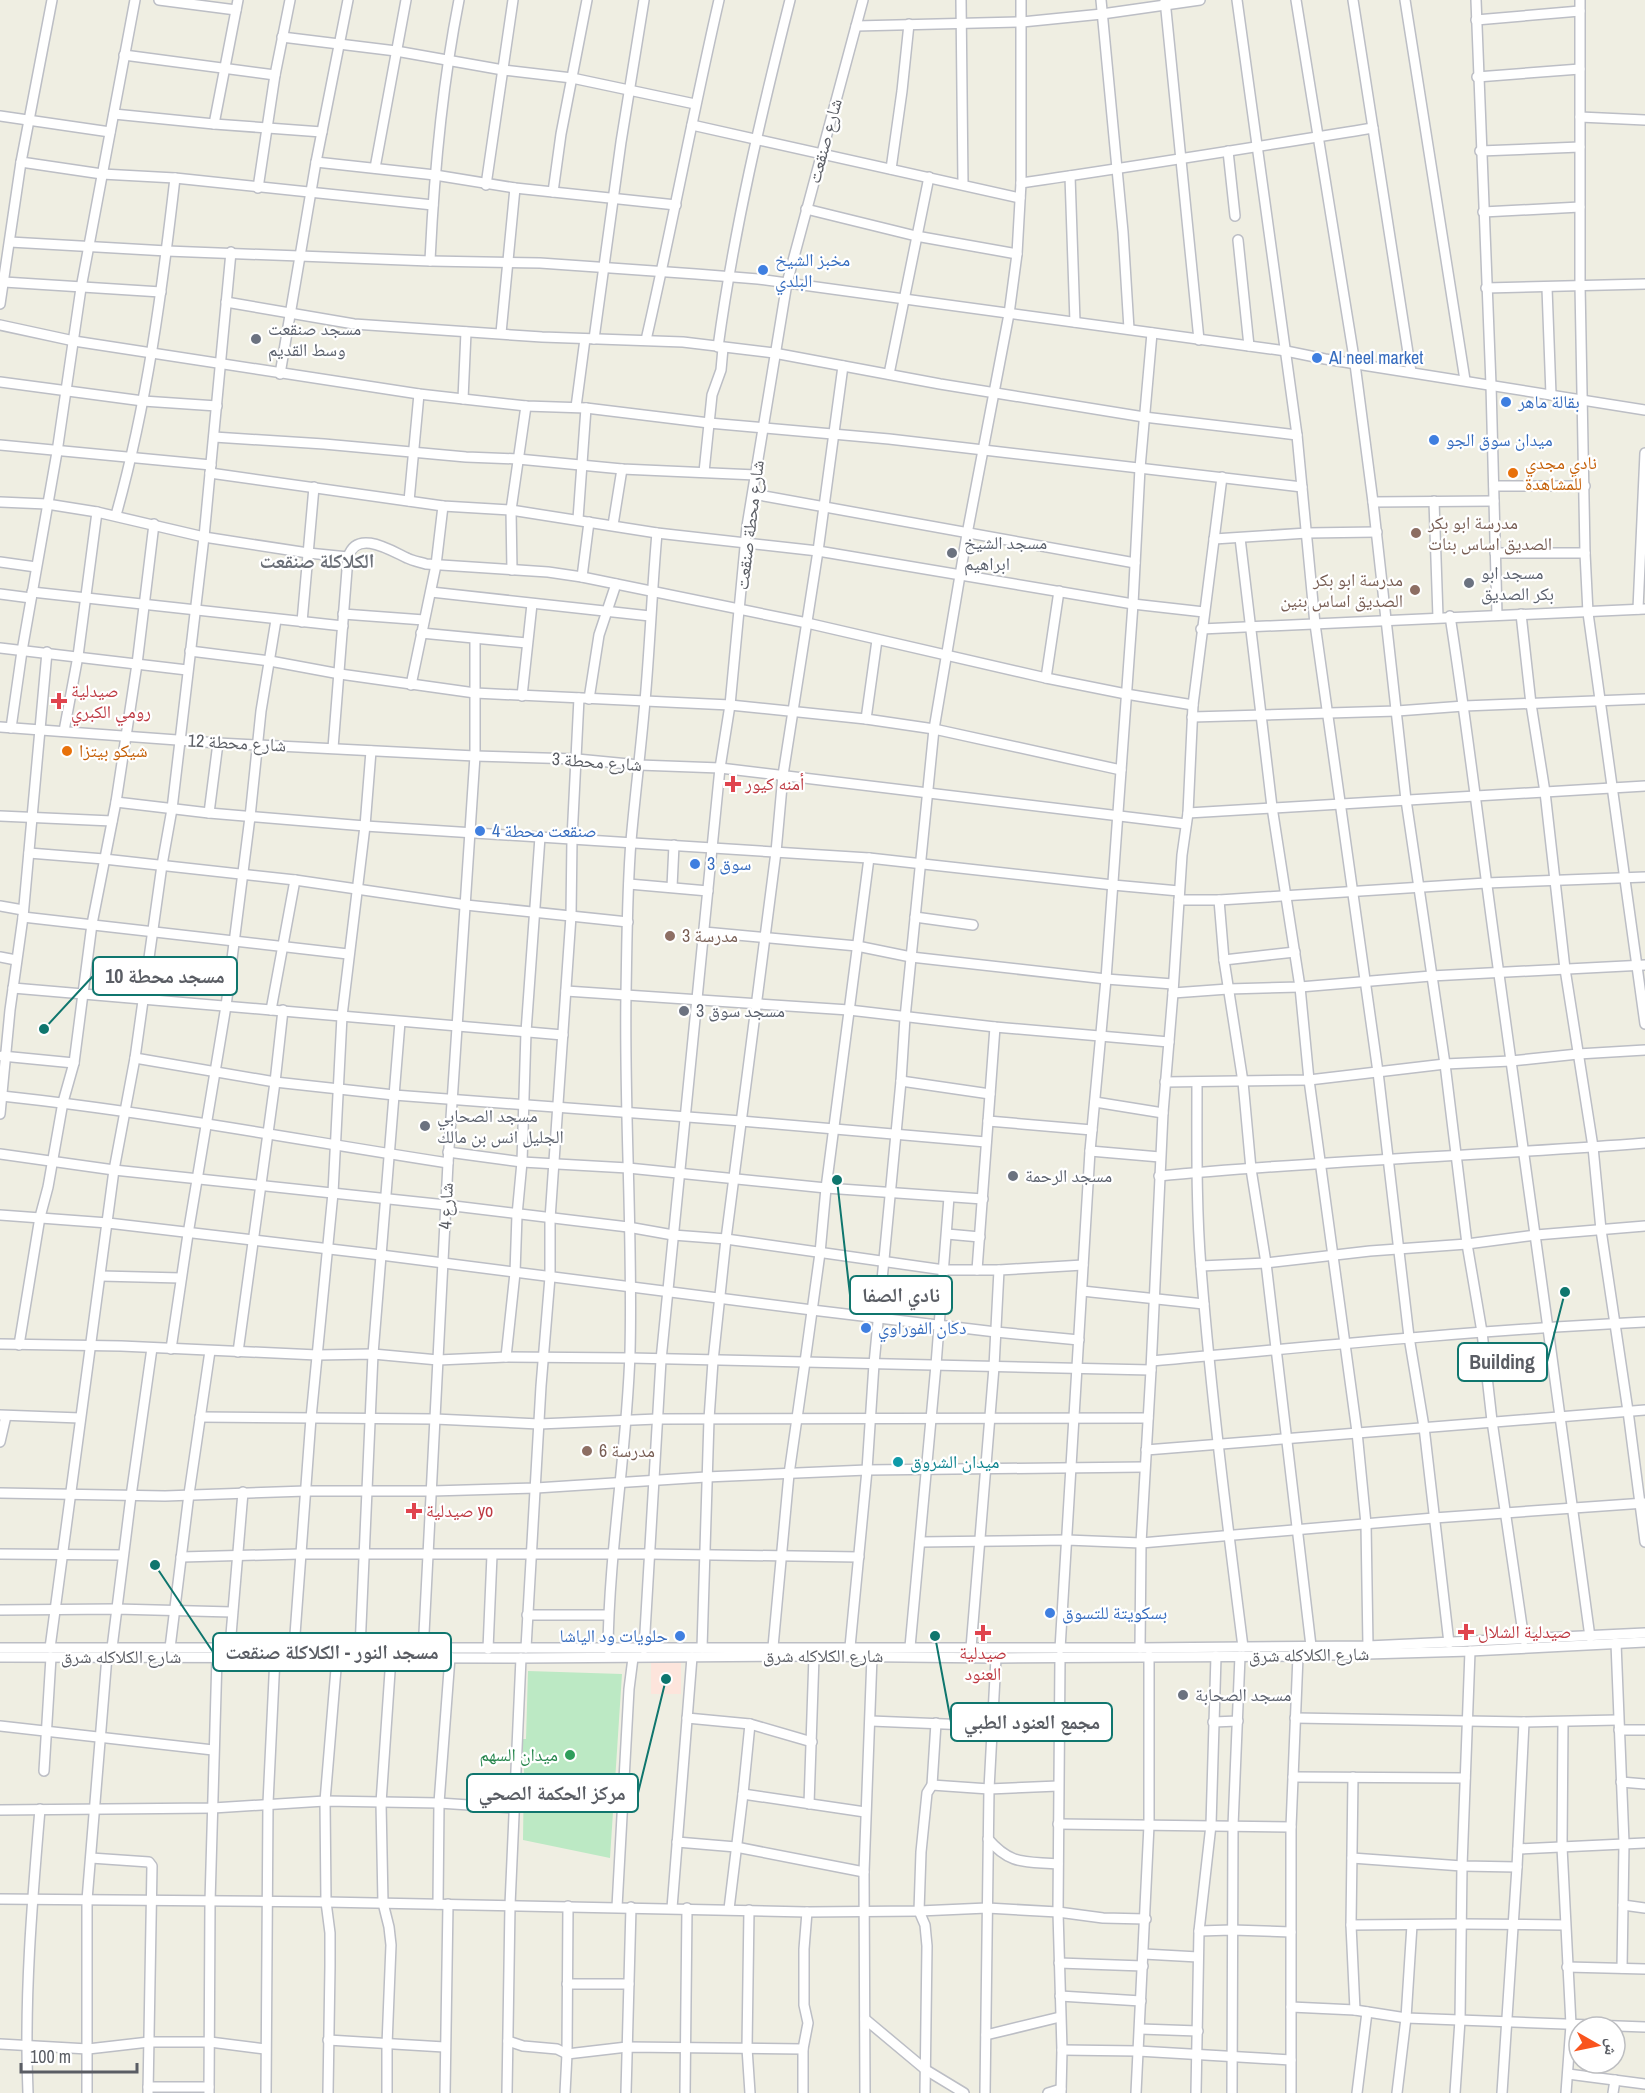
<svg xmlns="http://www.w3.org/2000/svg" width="1645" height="2093" font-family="'Archivo Narrow','Noto Naskh Arabic',sans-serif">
<rect width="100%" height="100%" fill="#efeee2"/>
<rect fill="#fde5dc" x="651" y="1663" width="30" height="31"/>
<path fill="#bce9c4" d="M528,1671l94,3 -12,184 -87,-18 1,-69 -2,-32h4z"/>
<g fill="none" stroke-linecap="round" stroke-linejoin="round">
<g stroke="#bcbec5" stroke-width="12">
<g id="minor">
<path d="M159,0l77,10"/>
<path d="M961,0l2,184"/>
<path d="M1101,0l22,232 6,97"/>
<path d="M1165,0l34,340"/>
<path d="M1237,0l60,435 18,189 63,448 31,265 15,90 25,216"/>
<path d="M1296,0l59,364 18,138 33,298 39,264 22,180 15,88 10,89 32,219"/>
<path d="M1353,0l58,372"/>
<path d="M1405,0l60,380"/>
<path d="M1476,0l15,385 6,230"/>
<path d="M1580,0v285l5,268 3,60 57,411"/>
<path d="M1476,20l104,-9"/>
<path d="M856,26l166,-4 80,-8 98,-14"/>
<path d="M282,37l114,14 107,19 69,8 123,26"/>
<path d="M124,55l151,20"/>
<path d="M1477,77l103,-8"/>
<path d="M114,114l100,10 108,8"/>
<path d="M0,116l110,16"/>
<path d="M1580,117l65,3"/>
<path d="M214,124l24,-124"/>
<path d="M692,125l328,73"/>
<path d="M1228,151l7,65"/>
<path d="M1480,151l100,-4"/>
<path d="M21,162l81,12 73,4 258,27"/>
<path d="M316,162l119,13 80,13 161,17"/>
<path d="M375,168l31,-168"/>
<path d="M891,169l11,-78 7,-67"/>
<path d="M1070,176l5,146"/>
<path d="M1021,183c117,-17 234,-36 352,-55"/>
<path d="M486,185l27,-185"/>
<path d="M258,188l17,-113 15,-75"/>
<path d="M553,192l8,-58 26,-134"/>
<path d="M806,209l110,27 101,18"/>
<path d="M1483,212l97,-5"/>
<path d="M1238,240l11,106"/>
<path d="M10,242l157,9 263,10 110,2 156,11 62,5 528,72 39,8 320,51"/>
<path d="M430,261c4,-88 12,-175 29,-261"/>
<path d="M4,282l157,10"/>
<path d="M1486,288l159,-4"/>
<path d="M1547,288l4,107"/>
<path d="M226,302l128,22 188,13 141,5 91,11 166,31 204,33 153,18"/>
<path d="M0,304l21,-142 31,-162"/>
<path d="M0,325l74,16 345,53 107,12 60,2 123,15 180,16 413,48"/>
<path d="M501,333l14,-145"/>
<path d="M594,339l27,-197 23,-142"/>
<path d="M646,340c26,-113 47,-227 73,-340"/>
<path d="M718,347c16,-118 43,-232 72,-347"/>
<path d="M280,374l36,-212 32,-162"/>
<path d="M889,374l40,-197"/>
<path d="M0,382l143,19 74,5"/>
<path d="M463,399l3,-67"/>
<path d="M576,407l9,-68"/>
<path d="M214,437l110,7 142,13 52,2 104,10 134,6"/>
<path d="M0,445l211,20"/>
<path d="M704,472l8,-77 9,-25 2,-22"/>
<path d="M210,473l233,33 68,4 146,23 161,18 315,53 71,8"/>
<path d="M1494,486h91"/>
<path d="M753,494l382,69"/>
<path d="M409,501l10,-107"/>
<path d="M1434,501l4,116"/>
<path d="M0,502l47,2 50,8 107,25 104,16 40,4"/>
<path d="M1373,502l121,-1"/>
<path d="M116,515c31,-110 46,-224 59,-337"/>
<path d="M578,519l8,-111"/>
<path d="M613,525l9,-56"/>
<path d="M1240,538l32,269 28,180 9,93 48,352 9,92 2,122"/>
<path d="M1214,539l93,-6 70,-1"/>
<path d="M1495,553h90"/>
<path d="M0,562l36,5"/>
<path d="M512,570l-1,-60 15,-104"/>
<path d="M582,577l7,-55"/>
<path d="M32,592l311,34"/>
<path d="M431,592l219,24"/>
<path d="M0,594l31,4"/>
<path d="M1638,609l7,-156"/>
<path d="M343,614l81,6"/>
<path d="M1521,614l10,90 14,88 20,177 28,178 8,83 27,181 17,131"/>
<path d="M1450,616c18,115 31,229 47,344 31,226 63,451 93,677"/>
<path d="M302,622l12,-135"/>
<path d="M1201,629l444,-20"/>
<path d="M421,633l106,10"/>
<path d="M0,648l187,22"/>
<path d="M190,651l80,10 70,13 135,19 255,12 136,14 68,10 187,41"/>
<path d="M1046,678l13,-87"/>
<path d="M411,685l25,-120 7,-59"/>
<path d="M522,696l10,-92"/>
<path d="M589,699l10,-64 17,-51"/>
<path d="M1192,717l205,-6 67,-5 181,-7"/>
<path d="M866,719l11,-79"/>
<path d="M0,727l218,16 257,13 102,3 62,6 81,3 466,56"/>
<path d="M11,728l11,-77 35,-199 24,-164 54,-288"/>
<path d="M64,731l14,-75 19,-144"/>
<path d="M333,748l15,-191c9,-28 42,-7 59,1 6,3 13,4 19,6l122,8 34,5 225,46 239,55 80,16 67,11"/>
<path d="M116,802l93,11 156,13 504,32 244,27 66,6"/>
<path d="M209,813l9,-70"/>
<path d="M1188,813l457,-27"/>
<path d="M0,816l112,5"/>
<path d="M29,853l75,6 191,21 171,25 162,17"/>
<path d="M629,884l79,7"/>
<path d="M672,887l2,-42"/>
<path d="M1179,900h40l267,-17 159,-6"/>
<path d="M1219,900l5,60 19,122 8,87 15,94 45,383"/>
<path d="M0,906l23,4"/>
<path d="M23,917l325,37"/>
<path d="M915,917l58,8"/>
<path d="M704,932l153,14 54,11 195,22 67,5"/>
<path d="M0,957l16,3"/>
<path d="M1224,960l71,-8"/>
<path d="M13,988l550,47"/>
<path d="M566,991l283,19 146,17 174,15"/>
<path d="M1173,993l55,-4 72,-2 131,-11 214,-11"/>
<path d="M271,1010l24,-130"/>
<path d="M2,1056l72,7"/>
<path d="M135,1058l140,24 119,13 347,26 245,21"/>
<path d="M901,1081l89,13"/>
<path d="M1165,1082l144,-2 136,-16 66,-3 67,-7 67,-4"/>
<path d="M1197,1082c0,62 -1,124 4,186 10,127 26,253 42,379"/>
<path d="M2,1096c149,16 297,44 446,67"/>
<path d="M1095,1102l68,11"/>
<path d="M0,1114l10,-104 13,-93 24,-265"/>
<path d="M988,1121l104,9"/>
<path d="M1090,1151l70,6"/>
<path d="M448,1152l74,10 106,6 198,20 157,11"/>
<path d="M0,1154l114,16 332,35 182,22 45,8 53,4 218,31h55l84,-5"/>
<path d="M1159,1176c162,-16 324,-20 486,-33"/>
<path d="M0,1215l108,8 273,32 431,55 184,22 83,8"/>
<path d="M947,1234l33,3"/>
<path d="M1201,1266l65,-3 104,-12 97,-7 69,-9 109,-9"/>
<path d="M977,1270l18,-243"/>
<path d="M101,1276l80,2"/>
<path d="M1082,1291l122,13"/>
<path d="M0,1344l121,2 196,9 56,-1 65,6 68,-3 124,1 521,12"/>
<path d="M19,1345l21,-128 8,-30 15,-85 11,-39 18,-139 24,-122 21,-138 17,-140"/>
<path d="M171,1349l17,-115 38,-228 24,-189 11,-106 15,-91"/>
<path d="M238,1352l37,-270 8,-72"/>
<path d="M506,1357l9,-84 2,-58 5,-53 4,-130 14,-195"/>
<path d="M1152,1361c164,-15 328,-31 493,-39"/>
<path d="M0,1415l80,3"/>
<path d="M200,1417l235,2 104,5 118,-5 491,-1"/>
<path d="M0,1442l6,-26"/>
<path d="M1146,1450l499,-40"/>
<path d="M0,1493l165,3 141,-5h126l104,-3 170,-11 161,-7 277,-3"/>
<path d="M920,1542l147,-2 74,3 293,-25 211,-15"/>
<path d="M0,1554l123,1"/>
<path d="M181,1557l119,-3h349l210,3"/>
<path d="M0,1610l116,-1 116,3"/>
<path d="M527,1615h81"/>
<path d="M1616,1643l8,200 -2,125"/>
<path d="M230,1647l13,-155"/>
<path d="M773,1647l16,-173 16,-112 15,-109 6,-65 43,-330"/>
<path d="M850,1647l17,-177 7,-106 27,-283 4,-63 29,-289 33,-195 42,-220 8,-60 4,-71v-183"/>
<path d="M910,1647l26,-282 13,-168"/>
<path d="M0,1648h1140l228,-2 277,-13"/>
<path d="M50,1648l64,-478 21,-112 27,-193 10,-56 32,-272 27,-285"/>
<path d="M112,1648l19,-152 21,-148"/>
<path d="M170,1648l19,-154 21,-143"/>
<path d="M294,1648l17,-230 22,-225 9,-177 23,-190 6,-75"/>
<path d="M526,1648l15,-262 9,-109v-58l21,-303 1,-77 7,-141"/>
<path d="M702,1648l7,-229 4,-58 13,-122 50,-387 7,-77 35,-224 25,-185"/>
<path d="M971,1648l23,-281 5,-97"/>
<path d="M1140,1648l1,-105 10,-173 12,-257 10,-120 9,-138 6,-42 5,-108 29,-228"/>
<path d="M360,1649l13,-295 27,-332"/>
<path d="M488,1649l4,-94"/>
<path d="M608,1649c1,-99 19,-197 22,-297 3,-119 -6,-240 -4,-359 1,-51 1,-102 5,-152 4,-46 10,-93 14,-140 5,-56 7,-112 12,-168"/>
<path d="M644,1649l17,-289 59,-592 10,-63 17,-179 40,-243 76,-283"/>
<path d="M1060,1649l30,-498 16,-172 27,-375 7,-136 12,-135"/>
<path d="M423,1653l25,-490 27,-407v-116"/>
<path d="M0,1657l521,1 293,-2 182,2 302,-2 172,-5 175,-9"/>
<path d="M1060,1657l-2,255 4,138 -1,43"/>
<path d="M687,1718l63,6 62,18"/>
<path d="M1295,1718l229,4 94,-2"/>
<path d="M871,1721l122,5"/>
<path d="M1213,1722l25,-1"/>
<path d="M1563,1722l-1,125 9,178 -5,68"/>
<path d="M0,1726l213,24"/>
<path d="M1619,1730h26"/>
<path d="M44,1771l7,-114"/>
<path d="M1293,1777l172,1"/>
<path d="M1353,1777l-2,148 4,85"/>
<path d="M1621,1782l24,2"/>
<path d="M932,1785l57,4 69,-3"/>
<path d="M743,1794l122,18"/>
<path d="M809,1804l5,-148"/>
<path d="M0,1810l213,-2 112,-7 114,2 76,5"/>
<path d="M1058,1824l233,3"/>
<path d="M988,1839c23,27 38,22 70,25"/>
<path d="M677,1842l59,5 128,25"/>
<path d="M1518,1849l127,-6"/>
<path d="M91,1858l58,4 3,4 -4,227"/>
<path d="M1352,1858l110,8 55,1"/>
<path d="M0,1899l326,3 481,10 112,-1 68,-3 71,4 45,6 43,1"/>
<path d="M438,1904l1,-101 11,-146"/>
<path d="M1623,1905l22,3"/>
<path d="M617,1907l12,-218 4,-31"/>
<path d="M672,1908l20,-251"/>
<path d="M729,1909l14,-115 7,-70"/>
<path d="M749,1910l-2,138 3,45"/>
<path d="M1351,1925l111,-1 103,1"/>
<path d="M1199,1931l33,-1 59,2"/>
<path d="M1144,1954l54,3"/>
<path d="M1059,1963l84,3"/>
<path d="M1567,1967l78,2"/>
<path d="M567,1984h62"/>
<path d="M1060,1996l81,5"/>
<path d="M1291,2007l64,3 51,8 239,9"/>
<path d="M865,2019l61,51 38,23"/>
<path d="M1140,2029l58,2"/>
<path d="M986,2035l74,-18"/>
<path d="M328,2040l116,7"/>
<path d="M508,2041l15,5 34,3 10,5 60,-7 176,2"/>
<path d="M0,2044l88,5 61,-7h61l55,7"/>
<path d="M1062,2050l76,1 153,9"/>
<path d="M1568,2074l77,10"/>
<path d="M148,2087h61"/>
<path d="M28,2093c-4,-95 4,-190 12,-284"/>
<path d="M87,2093v-193l20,-244"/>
<path d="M209,2093l1,-191 7,-245"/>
<path d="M266,2093l2,-290 7,-146"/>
<path d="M328,2093l2,-127v-33l-4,-31 -1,-101 12,-144"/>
<path d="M387,2093v-48l4,-100 -2,-18 -6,-24 -2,-100 10,-146"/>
<path d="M445,2093l3,-189"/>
<path d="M507,2093l3,-188 11,-247"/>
<path d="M565,2093l2,-39 1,-148"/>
<path d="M626,2093l5,-186"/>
<path d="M685,2093l2,-185"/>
<path d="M803,2093v-44l5,-26 -4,-18v-56l3,-37"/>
<path d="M865,2093l-1,-221 8,-216"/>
<path d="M925,2093l2,-147 -2,-21 -6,-14 2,-59 6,-59 5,-8 4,-62"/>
<path d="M985,2093l4,-304 7,-131"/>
<path d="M1048,2093l13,-4"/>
<path d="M1136,2093l13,-268v-169"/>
<path d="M1196,2093l3,-162 12,-106 5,-169"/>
<path d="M1232,2093l1,-267 7,-170"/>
<path d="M1291,2093v-266l7,-171"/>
<path d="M1357,2093l10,-81"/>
<path d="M1397,2093l9,-75 6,-93"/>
<path d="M1455,2093l5,-73 2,-154 8,-215"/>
<path d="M1502,2093l15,-226 7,-145"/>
<path d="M1613,2093l2,-13"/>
</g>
</g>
<use href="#minor" stroke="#fff" stroke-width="9"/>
</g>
<g fill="#3f7fe0" stroke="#fff" stroke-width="2">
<circle cx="763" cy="270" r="6"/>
<circle cx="1317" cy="358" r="6"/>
<circle cx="1506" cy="402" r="6"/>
<circle cx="1434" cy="440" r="6"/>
<circle cx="480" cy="831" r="6"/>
<circle cx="695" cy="864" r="6"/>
<circle cx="866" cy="1328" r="6"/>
<circle cx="1050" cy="1613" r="6"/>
<circle cx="680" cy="1636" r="6"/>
</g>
<g fill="#6b7280" stroke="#fff" stroke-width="2">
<circle cx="256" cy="339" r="6"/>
<circle cx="952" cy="553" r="6"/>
<circle cx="1469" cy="583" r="6"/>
<circle cx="684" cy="1011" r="6"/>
<circle cx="425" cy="1126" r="6"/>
<circle cx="1013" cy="1176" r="6"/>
<circle cx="1183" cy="1695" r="6"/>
</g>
<g fill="#e8710a" stroke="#fff" stroke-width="2">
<circle cx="1513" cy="473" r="6"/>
<circle cx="67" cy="751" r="6"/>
</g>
<g fill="#8d6e63" stroke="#fff" stroke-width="2">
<circle cx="1416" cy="533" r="6"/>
<circle cx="1415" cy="590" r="6"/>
<circle cx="670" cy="936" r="6"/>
<circle cx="587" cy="1451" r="6"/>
</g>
<g fill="#e0444e" stroke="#fff" stroke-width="2">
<path d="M56 692h6v6h6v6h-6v6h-6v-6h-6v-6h6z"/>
<path d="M730 775h6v6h6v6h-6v6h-6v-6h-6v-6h6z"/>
<path d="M411 1502h6v6h6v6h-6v6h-6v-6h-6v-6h6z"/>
<path d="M1463 1623h6v6h6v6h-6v6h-6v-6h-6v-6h6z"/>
<path d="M980 1624h6v6h6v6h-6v6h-6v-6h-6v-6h6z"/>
</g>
<circle fill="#0f9aa8" stroke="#fff" stroke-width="2" cx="898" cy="1462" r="6"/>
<circle fill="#2e9e5b" stroke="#fff" stroke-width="2" cx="570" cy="1755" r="6"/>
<g text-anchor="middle" stroke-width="4.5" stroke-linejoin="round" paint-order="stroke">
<g font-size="18" fill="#5a5d64" stroke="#fff">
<text transform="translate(825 141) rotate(-75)" y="6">شارع صنقعت</text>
<text transform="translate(750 525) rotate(-83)" y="6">شارع محطة صنقعت</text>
<text transform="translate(237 743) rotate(3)" y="6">شارع محطة 12</text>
<text transform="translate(597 762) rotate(4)" y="6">شارع محطة 3</text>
<text transform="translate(446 1206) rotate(-88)" y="6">شارع 4</text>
<text transform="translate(1309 1655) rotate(-1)" y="6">شارع الكلاكله شرق</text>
<text x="823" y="1662">شارع الكلاكله شرق</text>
<text x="121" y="1663">شارع الكلاكله شرق</text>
</g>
<g font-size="18" fill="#366cbe" stroke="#fff" text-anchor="start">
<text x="775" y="266">مخبز الشيخ<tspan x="775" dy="21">البلدي</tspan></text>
<text x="1329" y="364">Al neel market</text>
<text x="1518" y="408">بقالة ماهر</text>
<text x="1446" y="446">ميدان سوق الجو</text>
<text x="492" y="837">صنقعت محطة 4</text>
<text x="707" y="870">سوق 3</text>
<text x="878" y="1334">دكان الفوراوي</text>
<text x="1062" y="1619">بسكويتة للتسوق</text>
<text x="668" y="1642" text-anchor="end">حلويات ود الياشا</text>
</g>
<g font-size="18" fill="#5b616d" stroke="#fff" text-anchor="start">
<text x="268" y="335">مسجد صنقعت<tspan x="268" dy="21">وسط القديم</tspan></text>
<text x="964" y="549">مسجد الشيخ<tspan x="964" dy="21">ابراهيم</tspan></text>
<text x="1481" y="579">مسجد ابو<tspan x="1481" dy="21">بكر الصديق</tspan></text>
<text x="696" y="1017">مسجد سوق 3</text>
<text x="437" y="1122">مسجد الصحابي<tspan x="437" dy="21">الجليل انس بن مالك</tspan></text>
<text x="1025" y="1182">مسجد الرحمة</text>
<text x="1195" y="1701">مسجد الصحابة</text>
</g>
<g font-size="18" fill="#c56008" stroke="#fff" text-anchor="start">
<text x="1525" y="469">نادي مجدي<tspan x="1525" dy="21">للمشاهدة</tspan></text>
<text x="79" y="757">شيكو بيتزا</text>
</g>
<g font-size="18" fill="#785e54" stroke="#fff" text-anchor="start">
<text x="1428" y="529">مدرسة ابو بكر<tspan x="1428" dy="21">الصديق اساس بنات</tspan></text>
<text x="1403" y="586" text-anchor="end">مدرسة ابو بكر<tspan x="1403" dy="21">الصديق اساس بنين</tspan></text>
<text x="682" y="942">مدرسة 3</text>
<text x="599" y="1457">مدرسة 6</text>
</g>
<g font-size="18" fill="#be3a42" stroke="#fff" text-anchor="start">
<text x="71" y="697">صيدلية<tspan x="71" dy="21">رومي الكبري</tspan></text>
<text x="745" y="790">أمنه كيور</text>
<text x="426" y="1517">صيدلية yo</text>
<text x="1478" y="1638">صيدلية الشلال</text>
<text x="983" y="1659" text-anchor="middle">صيدلية<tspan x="983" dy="21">العنود</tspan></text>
</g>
<g font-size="18" fill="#0d838f" stroke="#fff" text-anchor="start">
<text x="910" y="1468">ميدان الشروق</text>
</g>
<g font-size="18" fill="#27864d" stroke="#fff" text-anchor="end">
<text x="558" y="1761">ميدان السهم</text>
</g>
<g font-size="20" font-weight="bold" fill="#6b6f77" stroke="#fff">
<text x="317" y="568">الكلاكلة صنقعت</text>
</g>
</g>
<path fill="none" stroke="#0f766e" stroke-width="2" d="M44 1029L93 976M837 1180L850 1295M1565 1292L1547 1362M155 1565L213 1652M935 1636L951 1722M666 1679L638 1793"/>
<g fill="#0f766e" stroke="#fff" stroke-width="2">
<circle cx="44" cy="1029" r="6"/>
<circle cx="837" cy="1180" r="6"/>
<circle cx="1565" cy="1292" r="6"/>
<circle cx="155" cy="1565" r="6"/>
<circle cx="935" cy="1636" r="6"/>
<circle cx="666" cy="1679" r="6"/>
</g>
<g fill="#fff" stroke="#0f766e" stroke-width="2">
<rect x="93" y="957" width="144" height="38" rx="6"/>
<rect x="850" y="1276" width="102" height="38" rx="6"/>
<rect x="1458" y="1343" width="89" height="38" rx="6"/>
<rect x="213" y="1633" width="238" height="38" rx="6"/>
<rect x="951" y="1703" width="161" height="38" rx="6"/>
<rect x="467" y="1774" width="171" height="38" rx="6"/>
</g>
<g font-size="20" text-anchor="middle" font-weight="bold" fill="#5a5d64">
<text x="165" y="983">مسجد محطة 10</text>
<text x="901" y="1302">نادي الصفا</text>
<text x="1502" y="1369">Building</text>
<text x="332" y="1659">مسجد النور - الكلاكلة صنقعت</text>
<text x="1032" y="1729">مجمع العنود الطبي</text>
<text x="552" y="1800">مركز الحكمة الصحي</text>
</g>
<g transform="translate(1597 2045) rotate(99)"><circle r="28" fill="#ffffff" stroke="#bdbec1" stroke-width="1.5"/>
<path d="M0-4.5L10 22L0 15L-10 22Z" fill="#f9541e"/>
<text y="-9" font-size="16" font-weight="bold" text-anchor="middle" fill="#5a5d64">ش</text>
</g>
<path d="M21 2063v9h116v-9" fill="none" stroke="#5a5d64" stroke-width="3"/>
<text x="30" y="2063" font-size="18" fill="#5a5d64" stroke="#ffffff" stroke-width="4.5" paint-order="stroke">100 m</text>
</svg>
